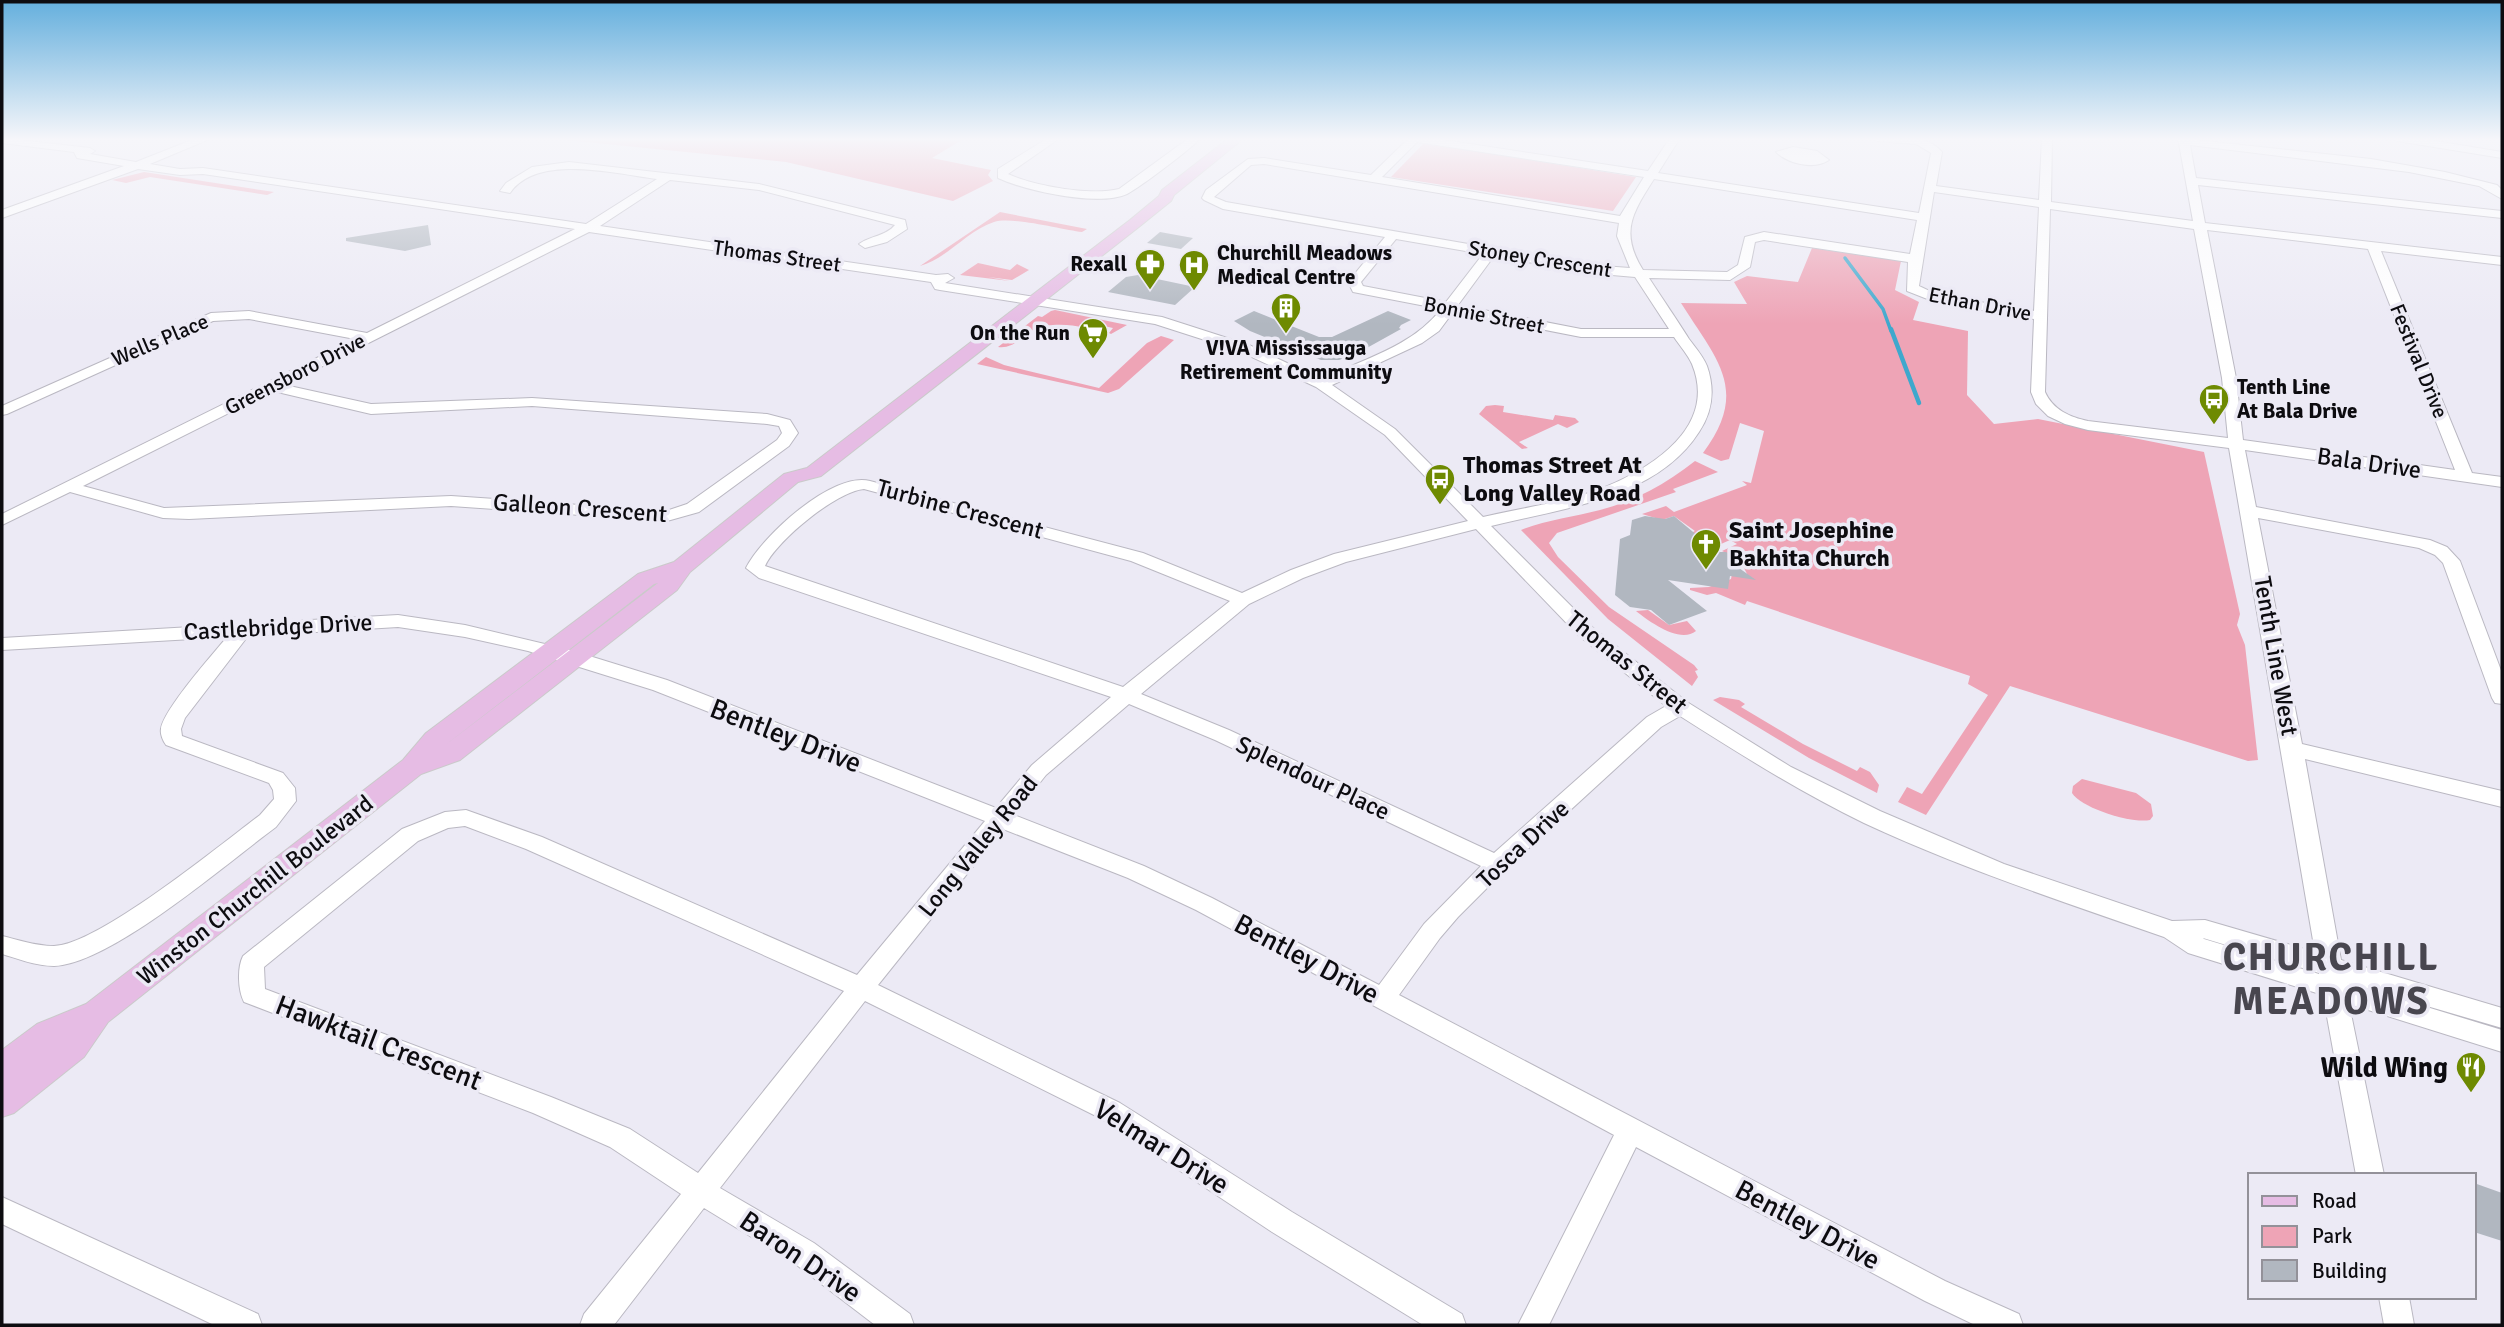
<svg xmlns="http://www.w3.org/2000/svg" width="2504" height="1327" font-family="Signika,sans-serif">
<rect width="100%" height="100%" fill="#eceaf5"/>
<g fill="#eea4b6">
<path d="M545,138h420l-33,20 59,12 -3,5 5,6 -40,20 -167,-39z"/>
<path d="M1424,143l212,34 -23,34 -222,-34z"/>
<path d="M144,172l130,20 -7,3 -117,-18 -24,6 -14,-3z"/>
<path d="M1000,212l87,17 -5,3c-19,-2 -70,-16 -88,-10 -26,8 -46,36 -74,44z"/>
<path d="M1812,248l89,13 -6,29 24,12 -6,18 55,11 -1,64 27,29 44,-5 166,33 36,162 -3,11 8,20 13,115 -10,1 -238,-75 -84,129 -28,-13 9,-15 15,7 66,-99 -20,-11 2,-8 -223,-75 -2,4 -29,-12 -9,2 -17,-5v-2l19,-1 22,-8 1,-5 16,2 -4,-8h-12v-5l-5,-4 3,-4 -8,-4 15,-7 -7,-4 -18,8 -27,-12 10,-5 -21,-15 -12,4 -20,-6 24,-8 8,6 73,-27 -5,-4 9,2 13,-52 -24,-8 -11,36 -8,2 -18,-8c47,-63 14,-93 -22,-150l66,1 -13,-22 13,-6 51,6z"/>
<path d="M978,263l32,7 7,-6 12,6 -17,10 -24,-3 22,4 -50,-6z"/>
<path d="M1051,311l4,-1 72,15 -16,9 -2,-1 4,-5 -23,-5 -6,5c-15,-4 -36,-5 -51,2 -13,6 -18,19 -35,17l40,-31 4,1z"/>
<path d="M1161,336l13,4 -55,49 -11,4 -131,-29 9,-7 18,8 95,23 48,-45z"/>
<path d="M1495,405l9,1 -1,6 50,8 2,-5 20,3 4,4 -12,6 -9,-4 -39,18 9,6 -6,1 -43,-35 7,-8z"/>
<path d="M1695,461l23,11 -45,17 3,3 -119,41 -8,10 9,14 51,50 85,58 4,5 -3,1 3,6 -6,9 -84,-67 -87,-89c24,-10 53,-13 79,-20 35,-9 66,-26 95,-49z"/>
<path d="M1648,610l21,15 18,-4 9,10c-16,13 -46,-9 -60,-20z"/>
<path d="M1720,697l19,3 6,4 -4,3 62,37 54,27 3,-4 10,5 9,13 -2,8 -68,-35 -96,-58z"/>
<path d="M2082,779l54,14 15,11 2,12 -3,4c-18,4 -69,-12 -78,-27l1,-7z"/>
</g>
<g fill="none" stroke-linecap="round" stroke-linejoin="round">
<path stroke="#3ea8cd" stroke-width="3.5" d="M1845,258l38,51 8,22"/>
<path stroke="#3ea8cd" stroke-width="4.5" d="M1891,329l28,74"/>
</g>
<g fill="#b1b7c0">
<path d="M428,225l3,20 -26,6 -59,-10v-3z"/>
<path d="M1160,232l33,6 -12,11 -34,-6z"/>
<path d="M1138,275l57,12 -20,18 -67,-13 18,-15z"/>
<path d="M1254,311l65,26h13l56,-26 23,9 -10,5 -2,3 2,1 -45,25 -17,6h-18l-71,-29 -16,-10z"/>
<path d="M1645,516l20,3 9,-3 43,36h9l4,3 -1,6 27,19 -26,-4 -2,13 -60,-9 39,31 -38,14 -18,-15 -21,-3 -15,-12 5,-56 10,-4 2,-15z"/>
<path d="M2474,1183l28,10v48l-28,-9z"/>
</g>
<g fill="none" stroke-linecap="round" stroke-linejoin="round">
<g stroke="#bab8c2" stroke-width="2">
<g id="minor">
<path d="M2,138l88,10 5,3 -5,3 46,8 61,-24h15l-62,26 30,5 23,-1 383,56 71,-45c-41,-5 -120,-26 -147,14l-10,-2 6,-8 26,-16 37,-5 190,22 146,36 2,9 -20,13 -22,6 -6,-4c11,-8 27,-8 36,-19l-136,-35 -89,-10 -70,46 336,49 12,-1 6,4 -9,5 217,34 87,28 72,34c41,-19 92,-33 120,-70l-88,-17 -5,-10 37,-45 -162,-28 -19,-9 -2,-2 4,-8 42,-31 16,-1 107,17 36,-35 -2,-2h26l217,33 22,-33h10l-22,35 261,40 12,-60 -15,-9 -39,-3 -5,-3c23,0 53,-6 70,14l-6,34 103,14 3,-62h10l-1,64 142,19 -15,-83 193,21 74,13 52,13 5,5v9l-23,-13 -70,-14 -219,-27 6,33 306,33v7l-304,-33 7,38 297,34v8l-121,-14 91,222 30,4v10l-257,-37 11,57 174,33 17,7 13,14 42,112v31l-7,-1 -3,-5 -49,-135 -8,-8 -16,-7 -161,-30 44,226 200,47v16l-197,-48 36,201 161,48v20l-157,-46 157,48v22l-153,-48 35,171h-28l-33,-180 -135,-42 -24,-16c-101,-35 -203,-69 -300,-114 -64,-31 -124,-69 -184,-107l-19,11 -156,143 -47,47 -18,21 -41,57 546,286 74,33 4,11h-48l-50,-24 -289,-154 -87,178h-31l96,-190 -418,-225 -68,-32 -125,-49 -125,156 242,118 172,109 170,102 4,11h-43l-151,-93 -170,-113 -237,-118 -145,187 94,55 96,71 4,11h-39l-81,-62 -90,-55 -90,117h-34l4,-11 97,-120 -71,-47 -77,-34 -289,-111c-6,-12 -7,-34 -1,-46l159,-127 43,-17 21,-2 76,27 315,138 128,-154 -332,-131 -125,-39 -63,-14 -67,-10 -150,9 -63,82 -4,11 1,7 101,37 12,15 1,13 -20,26c-49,36 -165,137 -222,139 -18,0 -35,-7 -52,-12v-18c17,4 34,10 52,10 44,-1 166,-101 206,-131l14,-16 -1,-9 -4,-7 -103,-38c-3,-4 -6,-11 -5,-16 2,-19 52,-75 66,-92l-225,13v-12l396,-23 67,10 105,25 97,30 329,128 36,-43 79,-68 -352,-119 -13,-10c15,-31 87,-97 124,-87l273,72 99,40 49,-23 43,-16 134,-33 -83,-86 -69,-48 -77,-36 -84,-27 -215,-34 -5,-1 -4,-7 -342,-50 -304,153 86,19 161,-6 235,16 23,6 8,13 -9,13 -90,66 -32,9 -216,-15 -262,13 -26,-1 -93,-26 -68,33v-11l353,-175 -106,-20 -36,2 -206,93 -5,1v-9l209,-93 38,-2 118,22 208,-104 -372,-55 -23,1 -42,-6 -136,49v-8l122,-44 -47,-8 -3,-6 -72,-9zM1417,142l227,35 -24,39 -238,-39zM1264,164l355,59 -2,13 13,32 -41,-3 -363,-63 -12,-5 37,-32zM1654,179l263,41 -7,34 -146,-22 -19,5 -7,28 -11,7 -84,-2c-24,-38 -10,-58 11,-91zM1934,192l105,15 -5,104 -96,-16 -19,-9zM2050,209l144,20 28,149 6,60 -140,-17c-18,-4 -35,-11 -43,-29zM2207,230l161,19 87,221 -212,-30 -7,-62zM1396,239l87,15 -37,48 -83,-16 -2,-4zM1764,240l144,22 -1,29 28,11 99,17 -3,73 5,12 12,12 17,8 23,6 141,18 86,504 -110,-32 -33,1 -168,-57 -124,-53 -89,-44 -104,-65 -95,-75 -101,-101c72,-18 165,-27 208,-94 14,-21 16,-43 8,-66 -4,-10 -12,-19 -18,-27 -12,-19 -27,-41 -40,-61l81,2 20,-13 5,-25zM1494,256l95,17 46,4 34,52h-88l-123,-24zM1453,312l128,25h93c6,9 14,18 18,27 26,63 -40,104 -89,124 -36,14 -82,20 -120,29l-88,-88 -63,-44 90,-42 17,-12zM273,391l98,23 161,-8 235,18 12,2 3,7 -5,7 -90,64 -21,7 -215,-15 -287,12 -81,-22zM864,489l267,72 99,40 -107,86 -358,-121c11,-25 72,-75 99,-77zM1476,529l102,106 88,71 -19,11 -153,136 -265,-123 -88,-36 108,-90 54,-26 43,-16zM1129,704l86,36 266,126 -57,58 -45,61 -167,-87 -68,-32 -130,-51 32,-40zM465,826l61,23 318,142 -146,182 -68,-44 -79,-32 -286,-108 -1,-22 154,-126 30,-13zM2203,938l116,35v1l-115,-35z"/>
<path d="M1048,138h12l-52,36c26,12 83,22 111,15l70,-51h12c-12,12 -59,48 -74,56 -29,13 -101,-3 -129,-16v-9z"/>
<path d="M2392,138h25l85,14v6l-105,-17z"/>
<path d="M1793,147l24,4 12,9c-14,10 -41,4 -53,-8z"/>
<path d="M2,1197l256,117 4,11h-48l-212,-101z"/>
<path d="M2379,1297h30l5,28h-30z"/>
</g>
</g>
<g stroke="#cacaca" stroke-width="2">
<path id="major" d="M1229,138h15l-70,57 -3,6 -31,25 -319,250 -23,6 -108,90 -13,18 -217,170 -39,14 -313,248 -24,35 -70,56 -12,4v-67l35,-26 49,-20 317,-244 23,-27 212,-159 36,-12 110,-88 23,-6 323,-248 29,-24 3,-6zM658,583l-214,163 210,-162z"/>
</g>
<use href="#minor" fill="#fff" fill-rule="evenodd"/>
<use href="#major" fill="#e6bce4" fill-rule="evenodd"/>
</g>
<linearGradient id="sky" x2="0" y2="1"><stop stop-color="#64afdd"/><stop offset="0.43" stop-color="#f6f6fa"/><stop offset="1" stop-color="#f6f6fa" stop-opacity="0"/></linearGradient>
<rect width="2504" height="324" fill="url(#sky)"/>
<defs>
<g id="pharmacy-pin" transform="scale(1.575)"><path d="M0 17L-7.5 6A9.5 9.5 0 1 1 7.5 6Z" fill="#6e8a01" stroke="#eceaf5"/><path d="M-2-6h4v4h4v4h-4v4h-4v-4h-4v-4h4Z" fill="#fff"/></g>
<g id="hospital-pin" transform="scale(1.575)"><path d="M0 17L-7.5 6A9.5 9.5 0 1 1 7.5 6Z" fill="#6e8a01" stroke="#eceaf5"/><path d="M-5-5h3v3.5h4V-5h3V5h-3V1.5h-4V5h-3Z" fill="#fff"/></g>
<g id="building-pin" transform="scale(1.575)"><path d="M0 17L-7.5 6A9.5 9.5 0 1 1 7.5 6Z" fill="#6e8a01" stroke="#eceaf5"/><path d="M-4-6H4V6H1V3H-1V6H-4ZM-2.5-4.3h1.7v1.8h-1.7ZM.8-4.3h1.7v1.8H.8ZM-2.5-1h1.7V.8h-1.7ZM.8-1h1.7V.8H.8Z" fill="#fff"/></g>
<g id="supermarket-pin" transform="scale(1.575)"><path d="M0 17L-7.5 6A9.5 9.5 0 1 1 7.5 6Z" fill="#6e8a01" stroke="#eceaf5"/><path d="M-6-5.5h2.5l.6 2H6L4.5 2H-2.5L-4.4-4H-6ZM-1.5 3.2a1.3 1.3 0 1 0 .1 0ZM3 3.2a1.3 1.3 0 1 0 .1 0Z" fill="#fff"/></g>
<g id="bus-pin" transform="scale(1.575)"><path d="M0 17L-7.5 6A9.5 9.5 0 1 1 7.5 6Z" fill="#6e8a01" stroke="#eceaf5"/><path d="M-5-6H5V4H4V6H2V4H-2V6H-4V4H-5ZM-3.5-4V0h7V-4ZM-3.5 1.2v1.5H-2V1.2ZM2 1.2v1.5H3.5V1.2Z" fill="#fff"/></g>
<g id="church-pin" transform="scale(1.575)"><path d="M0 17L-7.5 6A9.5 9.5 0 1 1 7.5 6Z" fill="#6e8a01" stroke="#eceaf5"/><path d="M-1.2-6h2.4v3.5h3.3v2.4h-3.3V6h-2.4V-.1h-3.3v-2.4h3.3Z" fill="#fff"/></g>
<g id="restaurant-pin" transform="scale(1.575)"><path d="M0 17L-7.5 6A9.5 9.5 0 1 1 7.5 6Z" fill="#6e8a01" stroke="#eceaf5"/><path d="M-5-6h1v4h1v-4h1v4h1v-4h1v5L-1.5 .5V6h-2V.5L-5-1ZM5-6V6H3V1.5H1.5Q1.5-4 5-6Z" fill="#fff"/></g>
</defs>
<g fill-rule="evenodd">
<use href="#pharmacy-pin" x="1150" y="264"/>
<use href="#hospital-pin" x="1194" y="265"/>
<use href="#building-pin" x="1286" y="308"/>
<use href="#supermarket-pin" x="1093" y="333"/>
<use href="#bus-pin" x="2214" y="399"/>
<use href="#bus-pin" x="1440" y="479"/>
<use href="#church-pin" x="1706" y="544"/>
<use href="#restaurant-pin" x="2471" y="1067"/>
</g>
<g text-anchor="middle" stroke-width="7" stroke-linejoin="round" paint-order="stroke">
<g font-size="21" font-weight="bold" fill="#0d0c10" stroke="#eceaf5" text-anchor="start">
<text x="1217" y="260">Churchill Meadows<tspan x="1217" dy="24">Medical Centre</tspan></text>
<text x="1127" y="271" text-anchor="end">Rexall</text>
<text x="1070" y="340" text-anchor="end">On the Run</text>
<text x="1286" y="355" text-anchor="middle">V!VA Mississauga<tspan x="1286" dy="24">Retirement Community</tspan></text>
<text x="2237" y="394">Tenth Line<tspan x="2237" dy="24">At Bala Drive</tspan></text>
</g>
<g font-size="21" fill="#0d0c10" stroke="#eceaf5">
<text transform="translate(777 256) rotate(8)" y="7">Thomas Street</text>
<text transform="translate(1540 259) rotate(9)" y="7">Stoney Crescent</text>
<text transform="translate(1980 304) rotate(11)" y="7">Ethan Drive</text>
<text transform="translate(1484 315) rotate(11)" y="7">Bonnie Street</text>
<text transform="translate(160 340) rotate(-23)" y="7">Wells Place</text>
<text transform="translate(2419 361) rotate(68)" y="7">Festival Drive</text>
<text transform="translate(295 374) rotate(-27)" y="7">Greensboro Drive</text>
</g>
<g font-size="24" fill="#0d0c10" stroke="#eceaf5">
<text transform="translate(2369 463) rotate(8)" y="8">Bala Drive</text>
<text transform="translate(580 508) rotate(4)" y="8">Galleon Crescent</text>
<text transform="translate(960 509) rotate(15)" y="8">Turbine Crescent</text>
<text transform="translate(278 627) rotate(-3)" y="8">Castlebridge Drive</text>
<text transform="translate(2276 656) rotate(80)" y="8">Tenth Line West</text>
<text transform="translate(1627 662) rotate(39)" y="8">Thomas Street</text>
<text transform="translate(1313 778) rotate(25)" y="8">Splendour Place</text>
<text transform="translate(1523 844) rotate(-43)" y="8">Tosca Drive</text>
<text transform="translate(978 846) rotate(-51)" y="8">Long Valley Road</text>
<text transform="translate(255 890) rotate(-38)" y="8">Winston Churchill Boulevard</text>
</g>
<g font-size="24" font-weight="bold" fill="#0d0c10" stroke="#eceaf5" text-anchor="start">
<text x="1463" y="473">Thomas Street At<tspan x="1463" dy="28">Long Valley Road</tspan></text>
<text x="1729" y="538">Saint Josephine<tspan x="1729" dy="28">Bakhita Church</tspan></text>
</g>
<g font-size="28" fill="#0d0c10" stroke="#eceaf5">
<text transform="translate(786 735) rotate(21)" y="10">Bentley Drive</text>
<text transform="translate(1307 958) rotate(28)" y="10">Bentley Drive</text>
<text transform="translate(379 1042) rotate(21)" y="10">Hawktail Crescent</text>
<text transform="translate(1162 1146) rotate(32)" y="10">Velmar Drive</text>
<text transform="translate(1808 1224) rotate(28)" y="10">Bentley Drive</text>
<text transform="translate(801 1256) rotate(34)" y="10">Baron Drive</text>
</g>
<g font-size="28" font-weight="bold" fill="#0d0c10" stroke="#eceaf5" text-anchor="end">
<text x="2448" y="1077">Wild Wing</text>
</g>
<g font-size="38" font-weight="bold" letter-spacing="2" fill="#48464f" stroke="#eceaf5">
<text x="2331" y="970">CHURCHILL<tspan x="2331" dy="44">MEADOWS</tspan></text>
</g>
</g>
<rect width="2504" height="1327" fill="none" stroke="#0d0c10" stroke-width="7"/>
<rect x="2248" y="1173" width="228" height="126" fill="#eceaf5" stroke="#939199" stroke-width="2"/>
<rect x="2262" y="1196" width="35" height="10" fill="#e6bce4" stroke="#939199" stroke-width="2"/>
<text x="2312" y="1208" font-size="21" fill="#0d0c10">Road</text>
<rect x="2262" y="1226" width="35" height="21" fill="#eea4b6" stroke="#939199" stroke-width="2"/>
<text x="2312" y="1243" font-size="21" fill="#0d0c10">Park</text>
<rect x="2262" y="1260" width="35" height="21" fill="#b1b7c0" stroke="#939199" stroke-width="2"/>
<text x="2312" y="1278" font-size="21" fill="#0d0c10">Building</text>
</svg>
